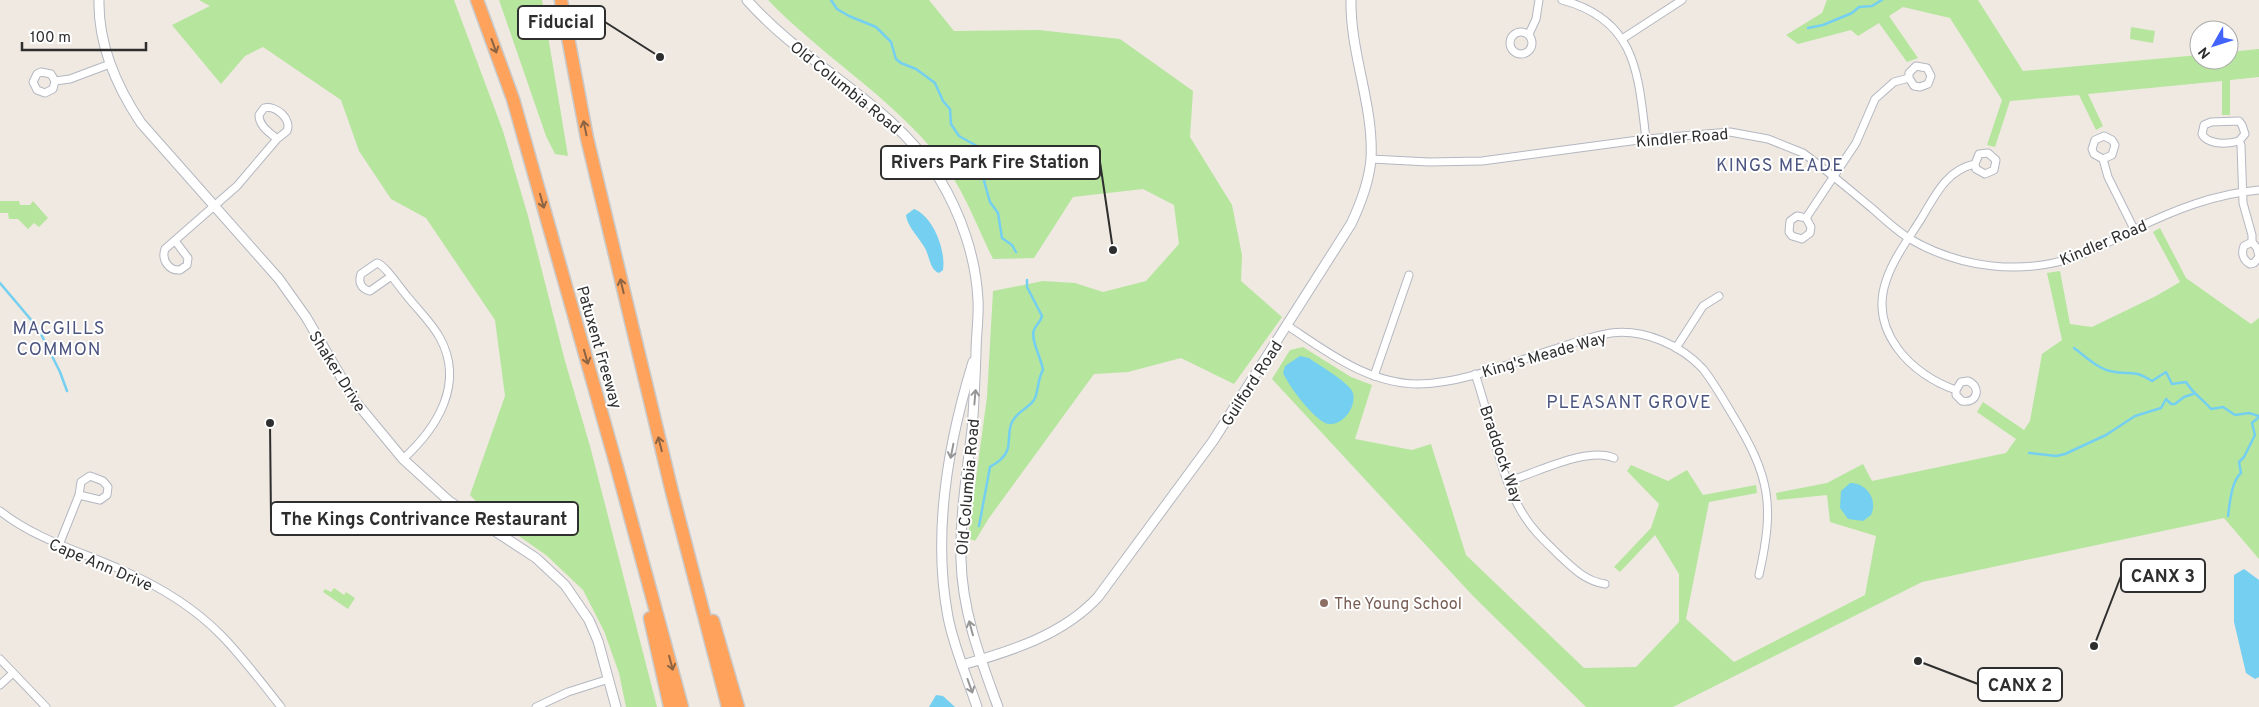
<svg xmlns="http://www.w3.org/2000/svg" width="2259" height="707" font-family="Overpass,sans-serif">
<rect width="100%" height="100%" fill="#efe9e1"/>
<g fill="#b6e59e">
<path d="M199,0h255l49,131 25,85 37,145 25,85 67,261h-31l-7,-34 -15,-42 -21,-41 -37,-35 -56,-39 -20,-21 35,-99 -10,-76 -69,-102 -35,-19 -32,-48 -18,-51 -78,-53 -18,9 -24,28 -49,-59 38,-19z"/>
<path d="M499,0h43l26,156 -13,-2 -9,-18z"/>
<path d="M768,0h161l25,31 85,-1 81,9 73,52 -3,46 42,68 10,50 -1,26 41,36 -48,67 -53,-26 -53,14 -34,2 -105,144 -14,23 -7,-3 19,-141 6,-106 50,-10 32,2 28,9 43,-11 33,-37 -5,-39 -31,-16 -70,8 -39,61 -41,1c-17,-35 -31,-74 -56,-104 -49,-60 -116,-100 -169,-155z"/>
<path d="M1827,0h151l45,71 176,-16v5h30v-8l30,-3v28l-29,3v35h-8v-34l-134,13 15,32 -7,4 -17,-35 -69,6 -15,46 -8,-2 15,-45 -52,-82 -47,-11 -14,9 29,42 -11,4 -28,-39 -21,13 -7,-6 -53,14 -12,-9 36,-22z"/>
<path d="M2131,27l24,4 -2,12 -23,-4z"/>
<path d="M0,201h19l1,4h10l3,-4 15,17 -9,9 -5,-4 -6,6 -10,-10h-9l-1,-6h-8z"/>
<path d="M2160,228l26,50 65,46 8,-6v241l-35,-41 -302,64 -249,125h-87l-112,-110 -202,-218 18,-29 13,-3 48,30 21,8 -17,54 57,11 19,-6 35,111 118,113 52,-1 43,-45v-48l-24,-39 -35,37 -6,-5 37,-39 8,-24 -32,-33 4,-6 37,16 19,-11 16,25 53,-10 1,8 -48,9 -23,117 48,43 131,-67 11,-59 -46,-14 -3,-27 -50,5 -1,-7 51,-10 36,-19 9,17 134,-28 10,-14 -39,-27 6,-10 41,28 6,-9 12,-67 20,-14 -15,-67 13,-2 10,53 22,3 64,-31 24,-14 -27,-50z"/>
<path d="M334,588l10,7 2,-3 9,6 -7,11 -25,-17 2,-3 6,3z"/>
</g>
<g fill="#75cff0">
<path d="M914,209c20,8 32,42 29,61l-4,3c-8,-2 -10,-16 -13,-23 -6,-12 -19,-23 -20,-35z"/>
<path d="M1300,356l9,2c11,8 31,19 41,30 11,12 -5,38 -21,36 -13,-1 -41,-39 -46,-51l2,-7z"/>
<path d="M1850,483c17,0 28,17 21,32l-8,6 -15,-2 -8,-11 1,-17z"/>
<path d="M2244,569l15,11v97l-4,2 -9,-6 -12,-51v-47z"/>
<path d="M936,695l7,1 12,11h-26z"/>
</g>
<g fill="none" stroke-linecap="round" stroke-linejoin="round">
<g stroke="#75cff0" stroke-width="2.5">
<path d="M831,0l6,9 12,7 27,11 15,15 5,17 5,4 15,6 19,14 8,18 7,8 1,15 8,12 32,18 2,7 -1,5 -7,11 -1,4 6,21 8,11 4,25 10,7 4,7"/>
<path d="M1808,28l15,-3 29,-12 7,-6 13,-1 10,-6"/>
<path d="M0,283l38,45 22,44 7,19"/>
<path d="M2074,348c11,8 23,20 36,23 19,5 22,-3 42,10l14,-9 6,12 14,-2c7,12 17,17 25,27l12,-2 12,8 14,-2 10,3"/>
<path d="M2029,453l27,3 9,-2 41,-19 29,-19 26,-8 5,-9 5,5h4l9,-7 9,-3"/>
<path d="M2228,516c2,-13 3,-34 13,-43l-2,-11 5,-5 11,-22 -3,-12 7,-6"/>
<path d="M979,526l11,-59c4,-3 9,-5 12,-9 11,-10 4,-24 10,-36 5,-11 16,-13 22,-22 5,-9 3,-20 9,-30 -1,-10 -13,-31 -9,-40 2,-6 7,-8 8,-14l-15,-29v-7"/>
</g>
<g stroke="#b4b7c1" stroke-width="9">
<g id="minor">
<path d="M1562,0c75,20 76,74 84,139"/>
<circle cx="1521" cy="43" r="11"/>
<path d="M1529,34l7,-15 3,-19"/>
<path d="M1622,39l60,-39"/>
<path d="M55,81l-4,-7 -10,-2 -4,2 -4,8 4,8 8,3 8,-4 2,-8 15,-2 40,-15"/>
<path d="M2239,141l6,-7 -3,-9 -3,-4 -28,1 -7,3 -2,9 2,3c8,8 25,7 35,4l2,4 2,58 9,32v7l5,6 2,8"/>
<path d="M1371,159l58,3 53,-1 164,-22 84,-7 38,7 35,14c25,18 48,38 71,57 11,10 23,21 36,29 50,29 112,37 168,17 19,-7 37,-17 55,-26 41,-20 81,-36 126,-40"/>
<path d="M2103,159l9,-4 3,-10 -3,-5 -8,-4 -9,4 -3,9 2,5 9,5 5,18 26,52"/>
<path d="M1806,218l5,9 -1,6 -8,6 -10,-3 -3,-4 1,-11 7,-5 9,2 50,-75 19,-44 19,-17 15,-4v-5l7,-7 11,2 4,8 -3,8 -8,3 -6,-1 -5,-8"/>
<path d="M176,242l12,16 -1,7 -7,5c-11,1 -19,-10 -15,-21l72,-63 40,-47c-8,-7 -18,-13 -18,-24l5,-7c12,-3 28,11 23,23l-10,8"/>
<path d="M2252,242l-8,4c-3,7 -1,14 6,18l4,-1 5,-6"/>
<path d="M390,277l-20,14c-9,-2 -12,-9 -9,-17l16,-11c8,2 23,25 30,33 11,14 25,27 33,42 25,46 -3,90 -37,121"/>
<path d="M1288,326c39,26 79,57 129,58 49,0 106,-26 153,-40 13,-4 27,-9 41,-11 33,-4 70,12 92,36 11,14 20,30 29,45 38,62 43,90 27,161"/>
<path d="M1676,348l27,-42 16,-10"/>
<path d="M1475,374c15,42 25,104 48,140 10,17 24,29 38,43 14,13 25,24 44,27"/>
<path d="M1374,376l35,-101"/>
<path d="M1956,390l5,-8 7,-1c14,6 9,23 -6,20l-6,-6v-5c-45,-15 -87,-59 -70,-109 7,-22 23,-43 35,-62 14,-23 25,-49 54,-55l4,-10 9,-1 8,7 -2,10 -9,4 -9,-5 -1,-5"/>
<path d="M1508,481c29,-8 79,-35 106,-23"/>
<path d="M0,511c37,29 80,40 122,59 37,16 73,38 101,67 21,22 39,46 58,70"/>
<path d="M59,545l20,-50 21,5 7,-5 1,-8 -5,-6 -13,-5 -9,6 -2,13"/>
<path d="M0,659l46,48"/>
<path d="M0,685l13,-12"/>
<path d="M536,707l32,-15 41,-13"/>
</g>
</g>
<g stroke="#b4b7c1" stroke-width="11">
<g id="tertiary">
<path d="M99,0c-1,44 18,87 42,123l138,156 27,38 49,84 48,58 46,42 87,57 29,27 24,35 9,21 18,66"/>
<path d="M747,0c58,66 144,102 192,178 22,36 37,80 39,122 1,18 -2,35 -2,53 -1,26 -2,51 -4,77 -5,42 -12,86 -11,129 1,52 19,99 37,148"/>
<path d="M973,362c-25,81 -41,171 -25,255 6,31 19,60 29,90"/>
<path d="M962,665c49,-14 101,-30 136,-68l115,-156 138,-217c10,-21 18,-42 20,-65 3,-53 -21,-106 -20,-159"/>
</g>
</g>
<g stroke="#c9c9c9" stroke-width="15">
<g id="motorway">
<path d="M477,0l36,99 103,365 66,243"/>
<path d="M561,0l26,138 85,354 56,215"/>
<path d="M650,618l20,89"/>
<path d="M713,621l25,86"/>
</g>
</g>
<use href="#minor" stroke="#fff" stroke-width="7"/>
<use href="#tertiary" stroke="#fff" stroke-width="9"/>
<use href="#motorway" stroke="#ffa35c" stroke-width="12"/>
</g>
<defs><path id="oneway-shaft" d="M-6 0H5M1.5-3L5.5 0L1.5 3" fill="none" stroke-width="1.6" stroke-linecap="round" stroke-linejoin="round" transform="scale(1.25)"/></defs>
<g stroke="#8c6343">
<use href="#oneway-shaft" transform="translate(494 46) rotate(70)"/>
<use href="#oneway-shaft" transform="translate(585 128) rotate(-102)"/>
<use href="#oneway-shaft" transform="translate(542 201) rotate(74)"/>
<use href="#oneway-shaft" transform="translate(622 286) rotate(-103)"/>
<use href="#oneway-shaft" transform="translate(586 357) rotate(74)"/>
<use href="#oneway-shaft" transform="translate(660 444) rotate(-104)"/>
<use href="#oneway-shaft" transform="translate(671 663) rotate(75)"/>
</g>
<g stroke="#969696">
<use href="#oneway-shaft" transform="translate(975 397) rotate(-85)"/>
<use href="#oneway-shaft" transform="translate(952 451) rotate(101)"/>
<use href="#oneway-shaft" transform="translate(971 628) rotate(-105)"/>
<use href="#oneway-shaft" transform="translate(970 686) rotate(70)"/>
</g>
<circle fill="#8d6e63" stroke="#fff" stroke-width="2" cx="1324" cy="603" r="5"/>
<g text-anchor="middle" stroke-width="4" stroke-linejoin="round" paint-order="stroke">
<g font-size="16" fill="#2e2e2e" stroke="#fff">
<text transform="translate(846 87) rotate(39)" y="6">Old Columbia Road</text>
<text transform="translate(1682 137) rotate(-5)" y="6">Kindler Road</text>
<text transform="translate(2103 242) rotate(-23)" y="6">Kindler Road</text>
<text transform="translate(600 347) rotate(74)" y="6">Patuxent Freeway</text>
<text transform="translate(1544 354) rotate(-16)" y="6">King's Meade Way</text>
<text transform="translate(338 371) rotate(58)" y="6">Shaker Drive</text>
<text transform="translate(1251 383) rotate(-57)" y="6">Guilford Road</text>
<text transform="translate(1502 454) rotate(71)" y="6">Braddock Way</text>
<text transform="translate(967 487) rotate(-85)" y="6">Old Columbia Road</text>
<text transform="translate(101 564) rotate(23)" y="6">Cape Ann Drive</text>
</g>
<g font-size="16" fill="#785e54" stroke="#fff" text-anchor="start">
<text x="1334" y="609">The Young School</text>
</g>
<g font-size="18" letter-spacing="1" fill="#4d5680" stroke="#fff">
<text x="1780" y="171">KINGS MEADE</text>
<text x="59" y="334">MACGILLS<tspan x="59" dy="21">COMMON</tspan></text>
<text x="1629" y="408">PLEASANT GROVE</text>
</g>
</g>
<path fill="none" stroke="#2e2e2e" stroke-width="2" d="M660 57L605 22M1113 250L1100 162M270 423L271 519M2094 646L2121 576M1918 661L1978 684"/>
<g fill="#2e2e2e" stroke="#fff" stroke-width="2">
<circle cx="660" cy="57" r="5"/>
<circle cx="1113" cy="250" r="5"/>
<circle cx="270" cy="423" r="5"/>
<circle cx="2094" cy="646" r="5"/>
<circle cx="1918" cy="661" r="5"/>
</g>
<g fill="#fff" stroke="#2e2e2e" stroke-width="2">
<rect x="518" y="6" width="87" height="33" rx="5"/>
<rect x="881" y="146" width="219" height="33" rx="5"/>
<rect x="271" y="502" width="307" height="33" rx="5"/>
<rect x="2121" y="559" width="84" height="33" rx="5"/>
<rect x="1978" y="668" width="84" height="33" rx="5"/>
</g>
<g font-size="18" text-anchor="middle" font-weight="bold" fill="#2e2e2e">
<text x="561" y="28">Fiducial</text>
<text x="990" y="168">Rivers Park Fire Station</text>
<text x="424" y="525">The Kings Contrivance Restaurant</text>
<text x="2163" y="582">CANX 3</text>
<text x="2020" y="691">CANX 2</text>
</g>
<g transform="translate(2214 45) rotate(231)"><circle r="24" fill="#ffffff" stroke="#ababab"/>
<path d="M0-4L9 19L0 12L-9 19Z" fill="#4264fb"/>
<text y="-8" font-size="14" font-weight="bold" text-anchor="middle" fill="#2e2e2e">N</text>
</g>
<path d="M22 42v8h124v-8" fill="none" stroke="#2e2e2e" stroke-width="2.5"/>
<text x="30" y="42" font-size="15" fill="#2e2e2e" stroke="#ffffff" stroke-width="4" paint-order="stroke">100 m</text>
</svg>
